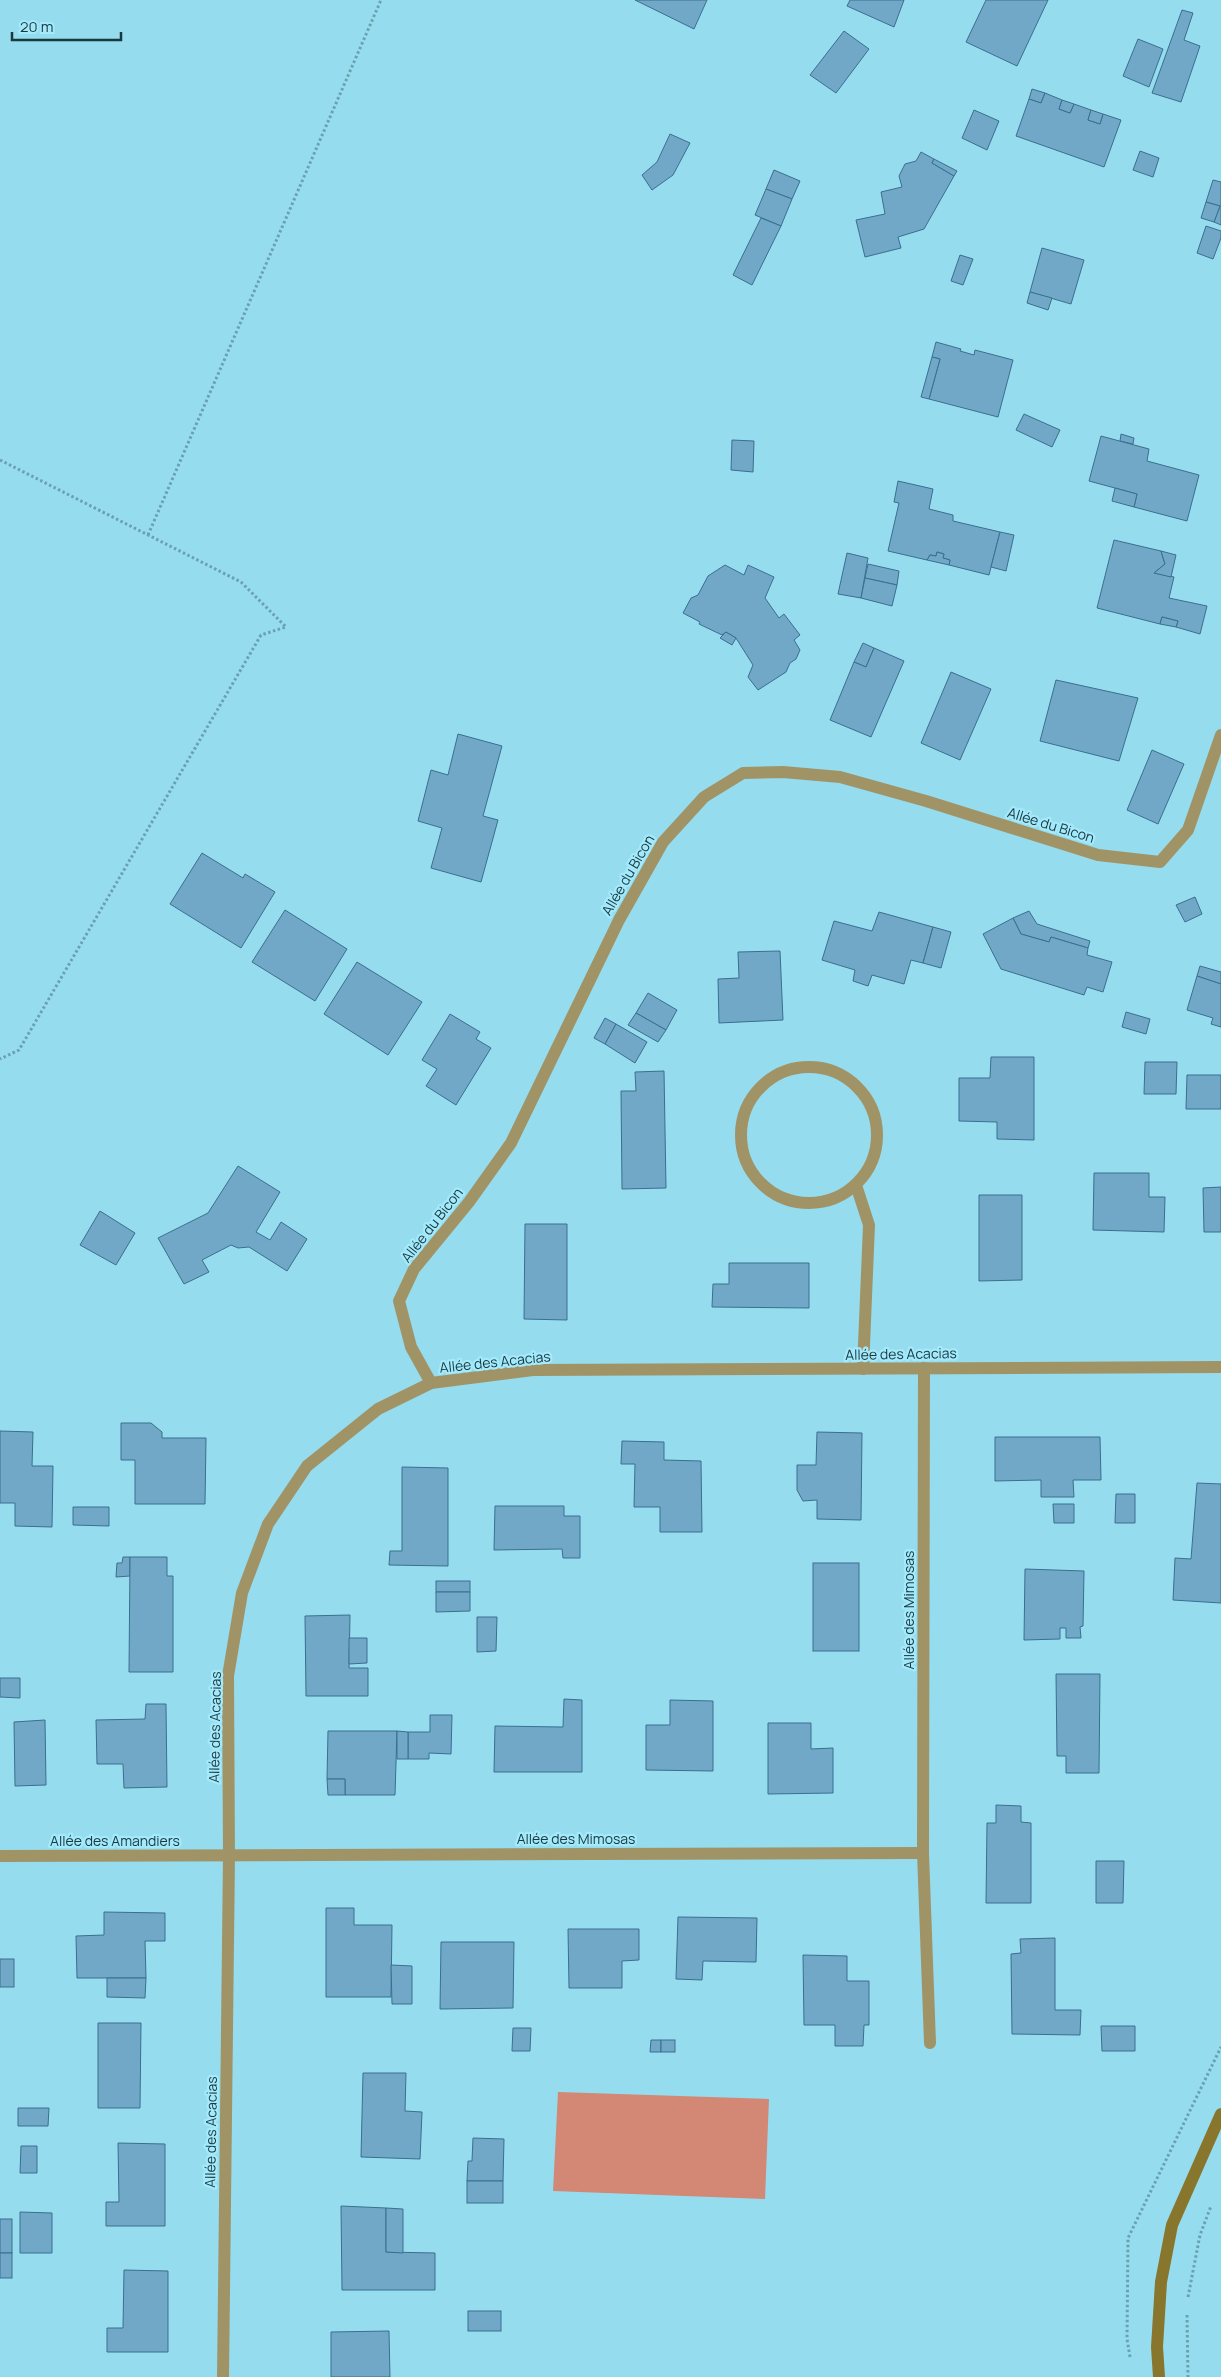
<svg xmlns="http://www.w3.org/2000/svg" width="1221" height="2377" font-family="Manrope,sans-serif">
<rect width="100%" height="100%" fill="#96dcef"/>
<path fill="#d28874" d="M558,2092l211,7 -4,100 -212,-8z"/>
<g fill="#71a8c8" stroke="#3a6f8e">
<path d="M635,0h72l-13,29z"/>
<path d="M850,0h54l-10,27 -47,-21z"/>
<path d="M986,0h62l-31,66 -51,-24z"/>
<path d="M1182,10l11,3 -9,27 16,6 -19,56 -29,-9z"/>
<path d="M844,31l25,18 -33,44 -26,-18z"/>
<path d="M1138,39l25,10 -14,38 -26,-11z"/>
<path d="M1032,89l13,4 -4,10 -12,-4z"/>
<path d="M1045,93l17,7 -3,9 11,4 4,-9 17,6 -3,10 12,4 3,-10 18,6 -17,47 -88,-31 13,-37 12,4z"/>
<path d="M1062,100l12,4 -4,9 -11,-4z"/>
<path d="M974,110l25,11 -12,29 -25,-12z"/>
<path d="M1091,110l12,4 -3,10 -12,-4z"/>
<path d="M670,134l20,9 -17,32 -21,15 -10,-15 15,-13z"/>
<path d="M1140,151l19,7 -6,19 -20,-7z"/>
<path d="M921,152l13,7 -2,4 22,13 -30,53 -26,8 3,11 -36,9 -9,-37 29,-6 -4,-22 21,-5 -3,-11 6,-12 11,-3z"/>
<path d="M934,159l23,12 -3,5 -22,-13z"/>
<path d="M774,170l26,11 -8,18 -26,-10z"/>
<path d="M1213,180l8,2v43l-7,-3 6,-16 -14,-4z"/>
<path d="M766,189l26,10 -11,27 -26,-11z"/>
<path d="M1206,202l14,4 -6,16 -13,-4z"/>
<path d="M761,218l20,8 -29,59 -19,-10z"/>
<path d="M1206,226l15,5v7l-8,21 -16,-6z"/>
<path d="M1042,248l42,12 -13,44 -41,-12z"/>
<path d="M960,255l13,4 -10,26 -12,-4z"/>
<path d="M1030,292l22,6 -4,12 -21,-7z"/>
<path d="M936,342l25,7 -1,2 14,4 1,-5 38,10 -15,57 -69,-18 11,-40 -8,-2z"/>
<path d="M932,357l8,2 -11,40 -8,-2z"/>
<path d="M1024,414l36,16 -8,17 -36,-17z"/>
<path d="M1121,434l13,4 -1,6 -13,-3z"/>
<path d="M1101,436l48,13 -2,12 52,14 -12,46 -53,-14 3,-13 -48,-13z"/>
<path d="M732,440l22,1 -1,31 -22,-2z"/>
<path d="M898,481l35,8 -4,20 24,6v6l47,11 -11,43 -40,-10 1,-5 -7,-2 1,-4 -7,-2 -1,4 -6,-1 -3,5 -39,-9 11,-48 -5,-1z"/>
<path d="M1115,488l22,6 -3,13 -22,-6z"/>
<path d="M1000,532l14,3 -8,36 -15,-4z"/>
<path d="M1114,540l47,11 4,13 -11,9 20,4 -5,21 38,8 -7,28 -24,-7 2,-6 -16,-4 -2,7 -63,-16z"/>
<path d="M1161,551l15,4 -5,22 -17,-4 11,-9z"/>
<path d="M937,552l7,2 -1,4 7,2 -1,5 -22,-5 3,-5 6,1z"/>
<path d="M847,553l21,5 -7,40 -23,-4z"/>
<path d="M868,564l31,7 -2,14 -32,-7z"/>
<path d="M725,565l19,10 4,-10 26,12 -9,21 14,20 5,-4 16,21 -6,5 6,10 -4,9 -6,4 -4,9 -28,18 -10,-13 5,-12 -17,-27 -10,-6 -4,3 -23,-11 1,-2 -17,-9 8,-15 7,-3 10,-19z"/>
<path d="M865,578l32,7 -5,21 -31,-8z"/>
<path d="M1162,617l16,4 -2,6 -16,-3z"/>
<path d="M726,632l10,6 -4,7 -12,-7z"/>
<path d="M863,643l11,5 -8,19 -12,-5z"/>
<path d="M874,648l30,13 -33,76 -41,-17 24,-58 12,5z"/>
<path d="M951,672l40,17 -31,71 -39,-17z"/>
<path d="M1056,680l82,18 -19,63 -79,-20z"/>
<path d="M458,734l44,12 -19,70 15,4 -17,62 -50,-14 11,-40 -24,-7 13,-51 17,5z"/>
<path d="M1152,750l32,14 -26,60 -31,-14z"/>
<path d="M202,853l41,25 2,-4 30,18 -34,56 -71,-44z"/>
<path d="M1195,897l7,17 -17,8 -9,-17z"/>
<path d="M285,910l62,39 -32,52 -63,-39z"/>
<path d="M1029,911l8,13 53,17 -2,7 -37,-11 -2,5 -28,-8 -8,-16z"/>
<path d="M879,912l54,15 -10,36 -12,-3 -7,24 -32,-9 -4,11 -15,-5 2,-11 -33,-10 12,-39 38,10z"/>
<path d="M1013,918l8,16 28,8 2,-5 37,11 -1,7 25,7 -9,30 -16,-5 -3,8 -83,-26 -18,-35z"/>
<path d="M933,927l18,5 -10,36 -18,-5z"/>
<path d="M780,951l3,69 -64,3 -1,-44 21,-1 -1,-26z"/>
<path d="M357,962l65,40 -34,53 -64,-41z"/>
<path d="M1200,966l21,6v12l-24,-8z"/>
<path d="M1197,976l24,8v43l-10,-3 2,-6 -26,-8z"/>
<path d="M648,993l29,17 -11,20 -30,-17z"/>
<path d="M1126,1012l24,7 -4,15 -24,-7z"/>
<path d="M636,1013l30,17 -8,12 -30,-17z"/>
<path d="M450,1014l30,18 -4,7 15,9 -35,57 -30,-19 11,-17 -15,-9z"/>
<path d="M605,1018l11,6 -11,20 -11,-6z"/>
<path d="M616,1024l31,18 -12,21 -30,-19z"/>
<path d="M991,1057h43v83l-37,-1v-17l-38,-1v-43h31z"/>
<path d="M1145,1062h32l-1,32h-32z"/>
<path d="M664,1071l2,117 -44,1 -1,-98h15l-1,-19z"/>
<path d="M1187,1075h34v34h-35z"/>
<path d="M238,1166l42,26 -24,40 14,8 11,-18 26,17 -20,32 -38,-24 -11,1 -7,-3 -29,15 7,12 -25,12 -26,-46 50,-25z"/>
<path d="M1094,1173h55v24h16l-1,35 -71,-2z"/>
<path d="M1221,1187v45h-17l-1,-44z"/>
<path d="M979,1195h43v85l-43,1z"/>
<path d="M100,1211l35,22 -19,32 -36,-20z"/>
<path d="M525,1224h42v96l-43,-1z"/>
<path d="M729,1263h80v45l-97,-1 1,-23h16z"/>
<path d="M121,1423h30l11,9v6h44l-1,66h-70v-44h-14z"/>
<path d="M0,1431l33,1 -1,34h21l-1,61 -37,-1v-23h-15z"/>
<path d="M817,1432l45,1 -1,87 -44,-1v-19l-14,1 -6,-11v-25h19z"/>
<path d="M995,1437h105l1,43h-28l1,17h-33v-17l-46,1z"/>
<path d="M622,1441l42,1v18l37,1 1,71h-42v-25h-26l1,-43h-14z"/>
<path d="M402,1467l46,1v98l-59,-1 1,-14h12z"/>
<path d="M1197,1483l24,1v119l-48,-3 2,-42 16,1z"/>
<path d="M1116,1494h19v29h-20z"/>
<path d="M1053,1504h21v19h-20z"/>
<path d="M495,1506h69v10h16v42h-17l-1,-9 -68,1z"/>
<path d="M73,1507h36v19l-36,-1z"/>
<path d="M123,1557h7v19l-14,1 1,-14h5z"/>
<path d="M130,1557h37v19h6v96h-44z"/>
<rect x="813" y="1563" width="46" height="88"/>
<path d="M1025,1569l59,2 -1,55 -3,1 1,11h-15v-10h-6v11l-36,1z"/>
<rect x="436" y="1581" width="34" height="11"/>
<path d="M436,1592h34v19l-34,1z"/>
<path d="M350,1615l-1,53h19v28h-62l-1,-80z"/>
<path d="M477,1617h20l-1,34 -19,1z"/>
<path d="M349,1638h18v25l-18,1z"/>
<path d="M1056,1674h44l-1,99h-33v-17h-9z"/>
<path d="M0,1678h20v20l-20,-1z"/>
<path d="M564,1699l18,1v72h-88l1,-46 68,1z"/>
<path d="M670,1700l43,1v70l-67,-1v-45h24z"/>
<path d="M146,1704h20l1,83 -43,1 -1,-24h-26l-1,-44 49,-1z"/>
<path d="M430,1715h22l-1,39 -22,-1v6h-21v-27h22z"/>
<path d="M45,1720l1,65 -31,1 -1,-64z"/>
<path d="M768,1723h43v26l22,-1v45l-65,1z"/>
<path d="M328,1731h69l-2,64h-50v-16h-18z"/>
<path d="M397,1731l11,1v27h-11z"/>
<path d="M327,1779h18v16h-17z"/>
<path d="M996,1805l25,1v16l10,1v80h-45l1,-80h9z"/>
<path d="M1096,1861h28l-1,42h-27z"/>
<path d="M326,1908h28v17h38l-1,72h-65z"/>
<path d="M104,1912l61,1v28h-20l1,37h-69l-1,-42 28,-1z"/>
<path d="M678,1917l79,1 -1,44 -53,-1 -1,19 -26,-1z"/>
<path d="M568,1929h71v31l-17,1v27h-53z"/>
<path d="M1055,1938v72h26l-1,25 -68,-1 -1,-80 10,-1 -1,-14z"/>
<path d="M441,1942h73l-1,66 -73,1z"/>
<path d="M803,1955l44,1v25h22v44h-5l-1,21h-28v-21h-31z"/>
<rect x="0" y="1959" width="14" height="28"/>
<path d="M391,1965l21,1v38h-20z"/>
<path d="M107,1978h39l-1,20 -38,-1z"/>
<path d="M98,2023h43l-1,85h-42z"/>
<path d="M1101,2026h34v25h-33z"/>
<path d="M513,2028h18l-1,23h-18z"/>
<path d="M651,2040h10v12h-11z"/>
<rect x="661" y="2040" width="14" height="12"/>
<path d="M363,2073h43l-1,38 17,1 -2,47 -59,-2z"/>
<path d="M18,2108h31l-1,18h-30z"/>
<path d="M473,2138l31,1 -1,42h-36l1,-20h4z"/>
<path d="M118,2143l47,1v82h-59v-24h13z"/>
<path d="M21,2146h16v27h-17z"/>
<rect x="467" y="2181" width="36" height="22"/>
<path d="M341,2206l45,2v44l49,1v37h-93z"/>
<path d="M386,2208l17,1v44l-17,-1z"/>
<path d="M20,2212l32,1v40h-32z"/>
<rect x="0" y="2219" width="12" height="34"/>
<rect x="0" y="2253" width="12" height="25"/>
<path d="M124,2270l44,1v81h-61v-24h16z"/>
<rect x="468" y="2311" width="33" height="20"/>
<path d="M389,2331l1,46h-59v-45z"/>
</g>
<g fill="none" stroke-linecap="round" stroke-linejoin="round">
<g stroke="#6aa1b0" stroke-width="3" stroke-dasharray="2.5 2.5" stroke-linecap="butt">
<path d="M0,460l241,122 45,45 -25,8 -242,415 -19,9"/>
<path d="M148,535l233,-535"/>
<path d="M1188,2297l12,-62 11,-29"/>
<path d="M1187,2315l1,62"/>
<path d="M1130,2357l-3,-18 1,-101 93,-191"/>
</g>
<g stroke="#a09467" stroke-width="12">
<circle cx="809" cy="1135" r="68"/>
<path d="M856,1185l13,40 -6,144"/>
<path d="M924,1368l-1,485 7,190"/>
<path d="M431,1383l-20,-36 -12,-46 15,-32 55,-67 42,-59 108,-223 44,-78 41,-45 39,-24 40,-1 57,5 86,24 172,54 62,7 28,-32 33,-95"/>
<path d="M0,1856l923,-3"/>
<path d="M223,2377l6,-521 -1,-180 14,-83 26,-69 39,-58 71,-57 53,-26 102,-13 688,-3"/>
</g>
<path stroke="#88762d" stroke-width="12" d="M1159,2377l-2,-30 4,-65 11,-57 49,-111"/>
</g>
<g text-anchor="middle" stroke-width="4.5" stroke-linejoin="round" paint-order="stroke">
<g font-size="14" fill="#1b383f" stroke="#a3eafc">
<text transform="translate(1051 825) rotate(17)" y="5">Allée du Bicon</text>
<text transform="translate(628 875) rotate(-60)" y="5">Allée du Bicon</text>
<text transform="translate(432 1225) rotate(-52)" y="5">Allée du Bicon</text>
<text transform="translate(901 1354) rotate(-1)" y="5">Allée des Acacias</text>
<text transform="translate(495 1362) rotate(-6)" y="5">Allée des Acacias</text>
<text transform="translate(909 1610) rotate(-90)" y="5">Allée des Mimosas</text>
<text transform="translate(215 1727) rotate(-89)" y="5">Allée des Acacias</text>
<text x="576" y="1844">Allée des Mimosas</text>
<text x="115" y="1846">Allée des Amandiers</text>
<text transform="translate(211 2132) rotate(-89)" y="5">Allée des Acacias</text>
</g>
</g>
<path d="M12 32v8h109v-8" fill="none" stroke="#1b383f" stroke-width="2.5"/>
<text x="20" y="32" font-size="15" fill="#1b383f" stroke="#a3eafc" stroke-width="4" paint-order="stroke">20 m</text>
</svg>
